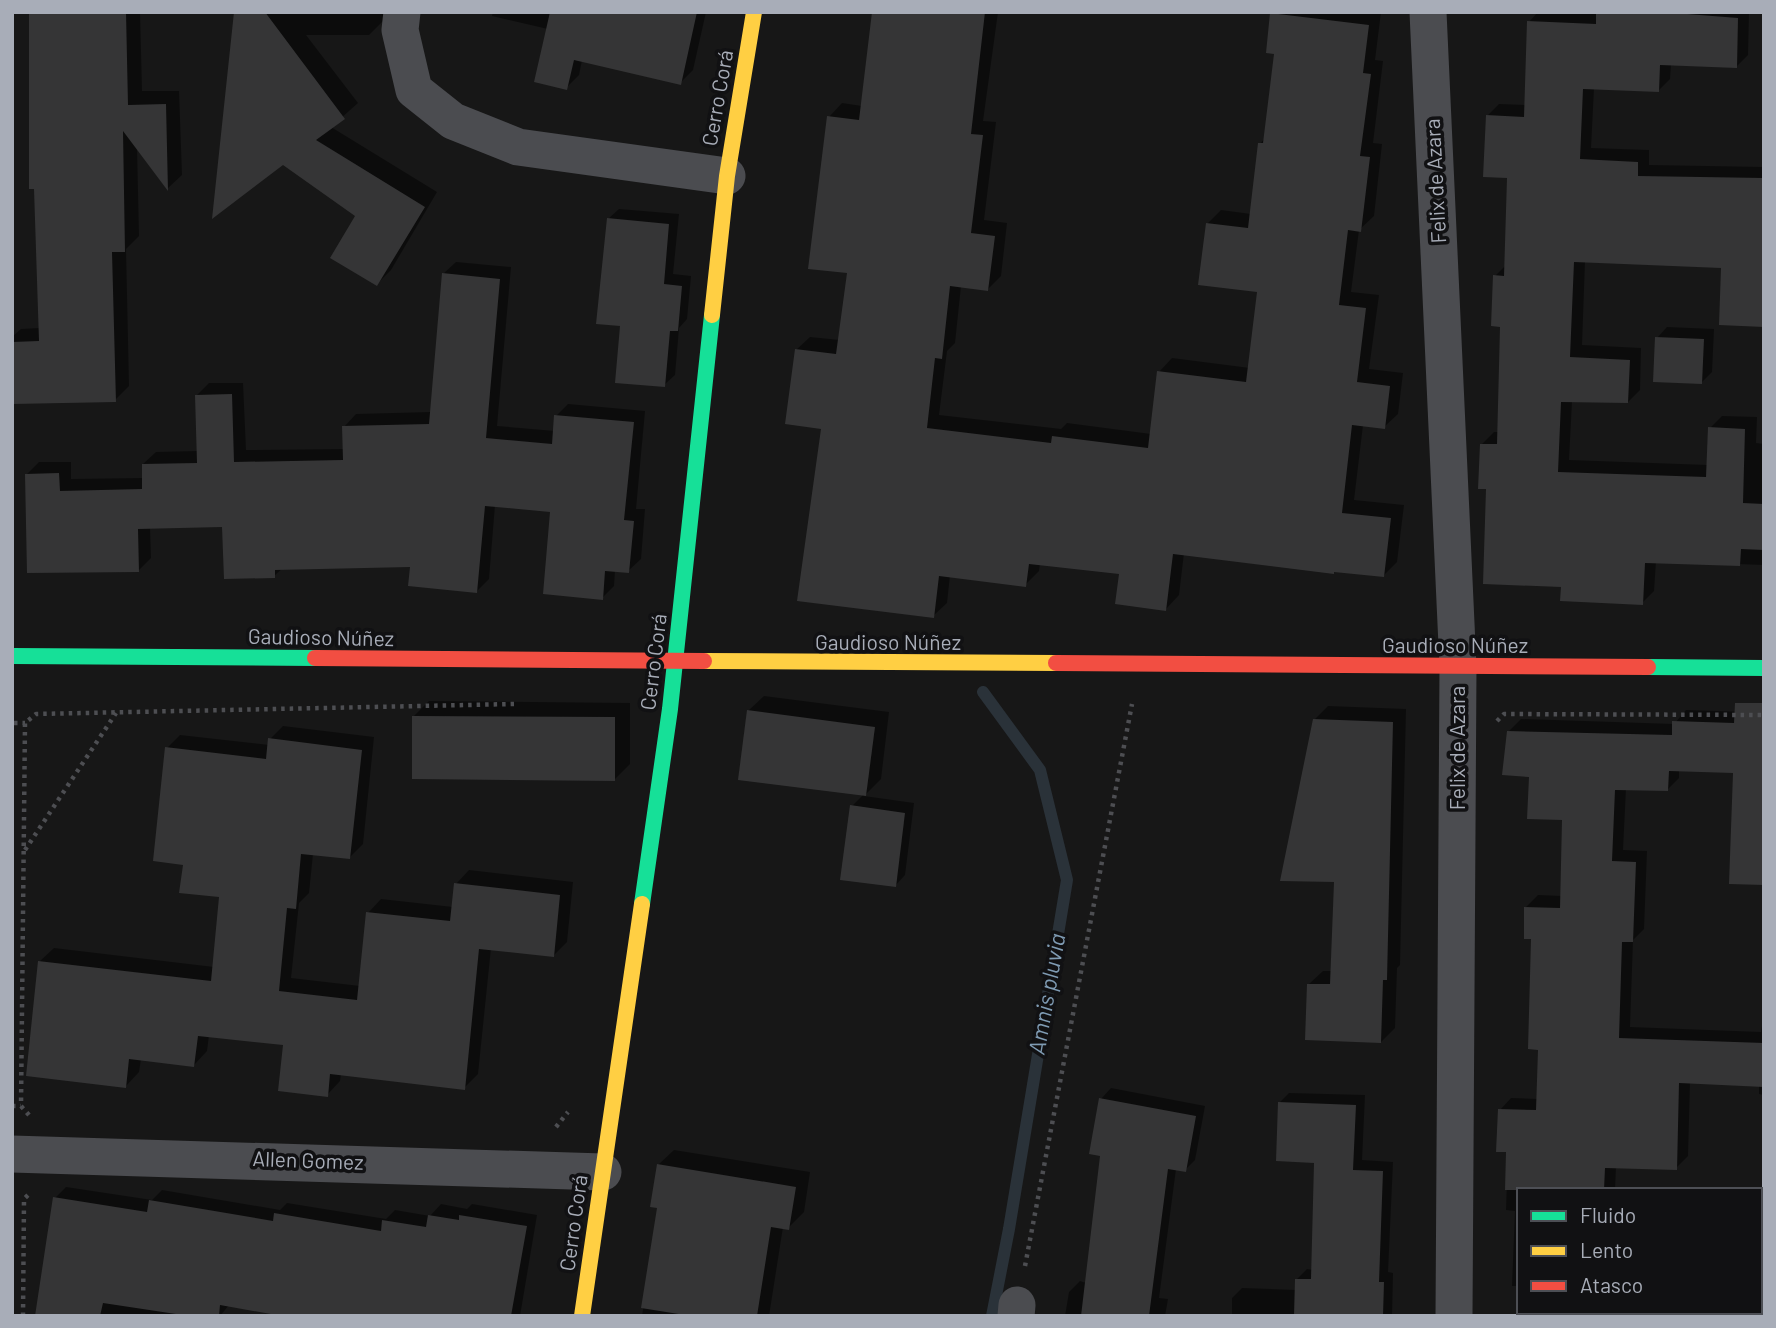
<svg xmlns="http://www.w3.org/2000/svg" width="1776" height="1328" font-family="Barlow,sans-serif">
<rect width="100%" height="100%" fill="#171717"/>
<g fill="#0007">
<path d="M31,12h109l2,79h37l3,84 -14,13 -31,-41 2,89 -13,13 3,137 -14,14 -103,2v-65l9,-8 19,-1 -4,-141h-5z"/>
<path d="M236,12h147v9l-14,14h-63l52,68 -27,24 106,65 -46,78 -14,14 -20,-68z"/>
<path d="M493,12h213l-13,58 -13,13 -98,-23 -3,15 -13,13 -18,-59 -56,-13z"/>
<path d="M873,12h125l-15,109 13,1 -12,98 23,3 -6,53 -13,13 -27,-3 -6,57 -8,8 -8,64 122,14 6,-6 84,11 8,-62 13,-14 78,10 9,-77 -52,-67 14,-14 30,4 9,-70 5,-6 10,-86 -7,-1 4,-39h109l-6,48 8,1 -10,82 9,1 -8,72 -15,14 -8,62 28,3 -10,74 34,4 -5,41 -14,13 -21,-2 -9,75 50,5 -7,57 -13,13 -200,-22 -5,42 -13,14 -45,-36 -81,-10 -1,8 -14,14 -75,-10 -3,28 -14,13 -110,-189 -27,-77 14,-13 30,3 9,-68 -20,-155 13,-14 20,3z"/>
<path d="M1538,12h211l-1,43 -12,12 -65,-3 -1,15 -12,12 -64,-3 -3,60 58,2v15l115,2v158l-41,-59 -138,-5 -3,84 59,3 -1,42 -12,12 -56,-1 -3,59 139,5 2,-37 12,-12 35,1 -1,26 8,1v121l-108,-4 -2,30 -12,12 -80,-18 -80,-141 12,-12h5l3,-107 -7,-49 12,-12 2,-88 -22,-60 12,-12 27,1 3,-83z"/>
<path d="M619,209l60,5 -6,60 18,2 -4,43 -8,9 -4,47 -11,10 -42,-60 -14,-106z"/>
<path d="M456,262l55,5 -14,159 58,5 1,-15 12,-12 77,7 -9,98h9l-4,50 -13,12 -13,-1 -1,16 -12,12 -50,-88 -57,-5 -6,74 -12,12 -65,-26 -129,3 -9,8 -50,-50 -74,1 1,31 -12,12 -112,-96 12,-12h32v17l73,-1 -1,-14 13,-12 42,-1 -1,-56 12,-12h34l3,67 99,-1 -1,-22 12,-13 75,-2 12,-138z"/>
<path d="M1667,327l47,2 -2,43 -10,10 -45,-44z"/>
<path d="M764,696l125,16 -8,67 -17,17 50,7 -9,72 -10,11 -43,-80 12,-12 -116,-83z"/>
<path d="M429,701l201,2v61l-15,15 -201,-63z"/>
<path d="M1328,706l78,3 -6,256 -3,3 -2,60 -14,14 -72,-58 14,-13h9l4,-91 -22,-160z"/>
<path d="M1686,710l60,2 -12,60 -55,-3v9l-12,12 -41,-2 -3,62 24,1 -3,78 -11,11 -3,87 131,5 3,-18v81l-5,-1v-9l-69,-3 -2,74 -12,12 -60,-2 -1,24h-96v96h-7l3,-75 -9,-1 2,-59 -8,-41 11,-12 27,1 2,-51 -7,-111 -7,-30 12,-12 24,1 1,-78 -32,-42 -22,-45 12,-12 153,5z"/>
<path d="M283,726l91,11 -11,107 -14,14 -36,-4 -4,39 -10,10 -8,75 69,8 8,-73 13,-14 72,8 3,-23 13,-14 104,12 -6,60 -13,13 -63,-7 -13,126 -14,14 -123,-14 -1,7 -13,14 -42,-52 -76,-8 -2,16 -13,14 -53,-6 -2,13 -13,14 -86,-125 14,-13 160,19 7,-71 -36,-33 -18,-115 13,-13 89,10 1,-6z"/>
<path d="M1111,1088l94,18 -10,54 -10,10 -9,-1 -17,129 9,1 -3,17h-100l4,-24 11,-11 6,2 16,-128 -1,-56z"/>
<path d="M1289,1093l76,2 -3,65 31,2 -5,110 5,1 -1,43h-160v-18l10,-10 55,2v-11l10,-10 6,1 3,-109 -37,-58z"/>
<path d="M674,1150l136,22 -6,40 -16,16 -5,-1 -14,89h-127l17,-109 -1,-42z"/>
<path d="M66,1187l86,13 10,-10 118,20 7,-7 99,16 9,-9 35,6 11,-12 26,5 5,-5 65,11 -17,101h-154l-137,-11 -9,11h-184l19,-118z"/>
<path d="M1744,1188h20v48h-4v-46h-18z"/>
<rect x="1553" y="1312" width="155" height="4"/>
</g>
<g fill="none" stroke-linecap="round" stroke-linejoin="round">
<path stroke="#2a3239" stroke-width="12" d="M983,692l57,78 27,110 -58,349 -17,87"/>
</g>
<g fill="#353536">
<path d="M29,12h97l2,93 38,-1 2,87 -45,-60 2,121h-13l4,150 -104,2v-62l27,-1 -5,-152h-5z"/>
<path d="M234,12h31l80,107 -29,21 109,67 -48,79 -47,-28 25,-42 -72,-51 -71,54z"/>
<path d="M550,12h147l-16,73 -107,-25 -7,30 -33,-8z"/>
<path d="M872,12h113l-14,122 12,1 -12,98 24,3 -7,55 -38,-5 -8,73 -7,-1 -8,70 124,15 1,-7 96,12 9,-77 89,11 11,-90 -59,-7 8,-62 42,5 10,-85h5l11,-89 -8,-1 4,-40 99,12 -6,48 8,1 -11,82 10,1 -9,75 -13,-2 -9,75 27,3 -9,74 33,4 -5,43 -33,-4 -10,88 49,5 -7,59 -50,-5v2l-161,-20 -7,57 -51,-7 4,-30 -90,-10 -3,23 -87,-11 -5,42 -137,-17 24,-172 -36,-5 10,-75 41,5 11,-81 -39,-4 19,-153 32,4z"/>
<path d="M1596,12h66l76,6 -1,50 -77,-3 -1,27 -76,-3 -3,70 58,3v14l126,2v149l-45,-2 2,-57 -147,-6 -4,95 60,3 -2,43 -67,-1 -3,70 148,5 2,-50 37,2 -2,74 21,1v46l-23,-1 -1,17 -95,-3 -2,42 -83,-4 1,-14 -78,-3 3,-95h-8l2,-45h17l3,-117 -9,-1 2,-51 11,1 3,-98 -24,-1 3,-62 38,2 3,-96 69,3z"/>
<path d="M607,218l62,6 -5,60 18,2 -4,45h-8l-5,56 -50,-4 5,-57 -24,-2z"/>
<path d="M442,273l58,6 -14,159 66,6 2,-29 80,7 -10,98 10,1 -5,52 -24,-2 -2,29 -60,-6 7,-82 -65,-6 -8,87 -69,-7 2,-19 -135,3v8l-51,1 -2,-52 -84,2 1,43 -112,1 -2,-99 34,-1 1,18 82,-2v-25l55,-1 -2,-68 37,-1 2,68 109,-2 -1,-34 87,-2z"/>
<path d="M1655,337l49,2 -2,45 -49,-2z"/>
<path d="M1735,703h29v182l-35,-1 4,-111 -64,-2 -1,20 -53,-1 -3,71 24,1 -3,80h-11l-3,96 145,5v44l-85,-4 -2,87 -72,-2 -1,22h-99l1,-38h-10l2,-43 38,1 2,-60 -10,-1 3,-110h-7v-32l36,1 2,-88 -35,-1 2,-42 -27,-2 5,-44 165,4v-14l62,2z"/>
<path d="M747,710l128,17 -9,69 -128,-16z"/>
<path d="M412,716l203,1v64l-203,-2z"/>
<path d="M1313,719l80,3 -6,258h-4l-2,63 -76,-3 2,-56h23l4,-102 -54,-1z"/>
<path d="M268,738l94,12 -12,109 -49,-5 -5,55 -9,-1 -8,83 78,9 9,-88 84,9 4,-38 106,12 -6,62 -75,-8 -14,141 -135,-16 -2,23 -50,-6 5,-46 -85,-9 -4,31 -65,-8 -3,29 -100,-12 12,-115 173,20 8,-84 -40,-4 4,-28 -30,-4 12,-114 101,12z"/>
<path d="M850,805l55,8 -9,74 -56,-7z"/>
<path d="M1099,1098l97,18 -10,56 -18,-3 -19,147h-68l19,-160 -11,-2z"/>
<path d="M1278,1102l78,3 -3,65 30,1 -4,111h5l-1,34h-89l1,-37h16l3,-116 -38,-2z"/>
<path d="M657,1164l139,23 -7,43 -18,-3 -14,89h-66l-50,-8 16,-100 -7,-1z"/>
<path d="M53,1197l94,15 2,-12 124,21 1,-8 107,18 1,-11 44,7 2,-12 31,5v-5l68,11 -16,90h-229l-62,-11 -1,11h-30l-86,-13 -3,13h-65z"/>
</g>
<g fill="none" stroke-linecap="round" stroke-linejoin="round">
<g stroke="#4d4e52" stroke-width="4.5" stroke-dasharray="3.5 5" stroke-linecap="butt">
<path d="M1497,721l7,-7 260,1"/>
<path d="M14,723h11"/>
<path d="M25,850l91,-137"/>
<path d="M12,1106h9"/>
<path d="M29,1115l-8,-9 4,-383 11,-9 478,-10"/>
<path d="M556,1127l12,-15"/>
<path d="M1025,1266l107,-562"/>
<path d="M23,1316l1,-117 4,-4"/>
</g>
<g stroke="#4b4c50" stroke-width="37">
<path d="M402,12l-2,18 14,60 39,31 65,26 209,29"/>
<path d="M1428,12l30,655 -4,649"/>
<path d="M12,1154l591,18"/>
<path d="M1016,1316l1,-11"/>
</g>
<g stroke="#16e098" stroke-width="16">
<path d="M12,656l303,2"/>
<path d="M1648,667l116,1"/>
<path d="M642,904l28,-195 42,-394"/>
</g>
<g stroke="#ffcf43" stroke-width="16">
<path d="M712,315l15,-139 27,-164"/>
<path d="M704,661l352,2"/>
<path d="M582,1316l60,-412"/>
</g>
<g stroke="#f24e42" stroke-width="16">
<path d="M315,658l389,3"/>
<path d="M1056,663l592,4"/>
</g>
</g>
<g text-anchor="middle" stroke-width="7" stroke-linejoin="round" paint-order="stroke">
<g font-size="21" fill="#a8adb8" stroke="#111113">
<text transform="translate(718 98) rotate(-80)" y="7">Cerro Corá</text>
<text transform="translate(1436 181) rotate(-93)" y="7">Felix de Azara</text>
<text transform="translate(321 638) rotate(1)" y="7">Gaudioso Núñez</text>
<text x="888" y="650">Gaudioso Núñez</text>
<text x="1455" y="653">Gaudioso Núñez</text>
<text transform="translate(654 662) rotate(-83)" y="7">Cerro Corá</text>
<text transform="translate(1458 748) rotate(-90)" y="7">Felix de Azara</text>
<text transform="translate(308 1161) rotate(2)" y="7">Allen Gomez</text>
<text transform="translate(574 1223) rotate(-82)" y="7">Cerro Corá</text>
</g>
<g font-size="23" font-style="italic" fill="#7f9bb3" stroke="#111113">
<text transform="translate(1047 994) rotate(-80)" y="8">Amnis pluvia</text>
</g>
</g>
<rect width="1776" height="1328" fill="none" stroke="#a8adb8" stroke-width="28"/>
<rect x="1517" y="1188" width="245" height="126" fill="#111113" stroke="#4d4f55" stroke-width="2"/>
<rect x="1531" y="1211" width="35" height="10" fill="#16e098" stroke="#4d4f55" stroke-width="2"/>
<text x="1580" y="1223" font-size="21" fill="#a8adb8">Fluido</text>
<rect x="1531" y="1246" width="35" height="10" fill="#ffcf43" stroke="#4d4f55" stroke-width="2"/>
<text x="1580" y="1258" font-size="21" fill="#a8adb8">Lento</text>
<rect x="1531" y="1281" width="35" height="10" fill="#f24e42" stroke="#4d4f55" stroke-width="2"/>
<text x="1580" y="1293" font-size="21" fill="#a8adb8">Atasco</text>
</svg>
